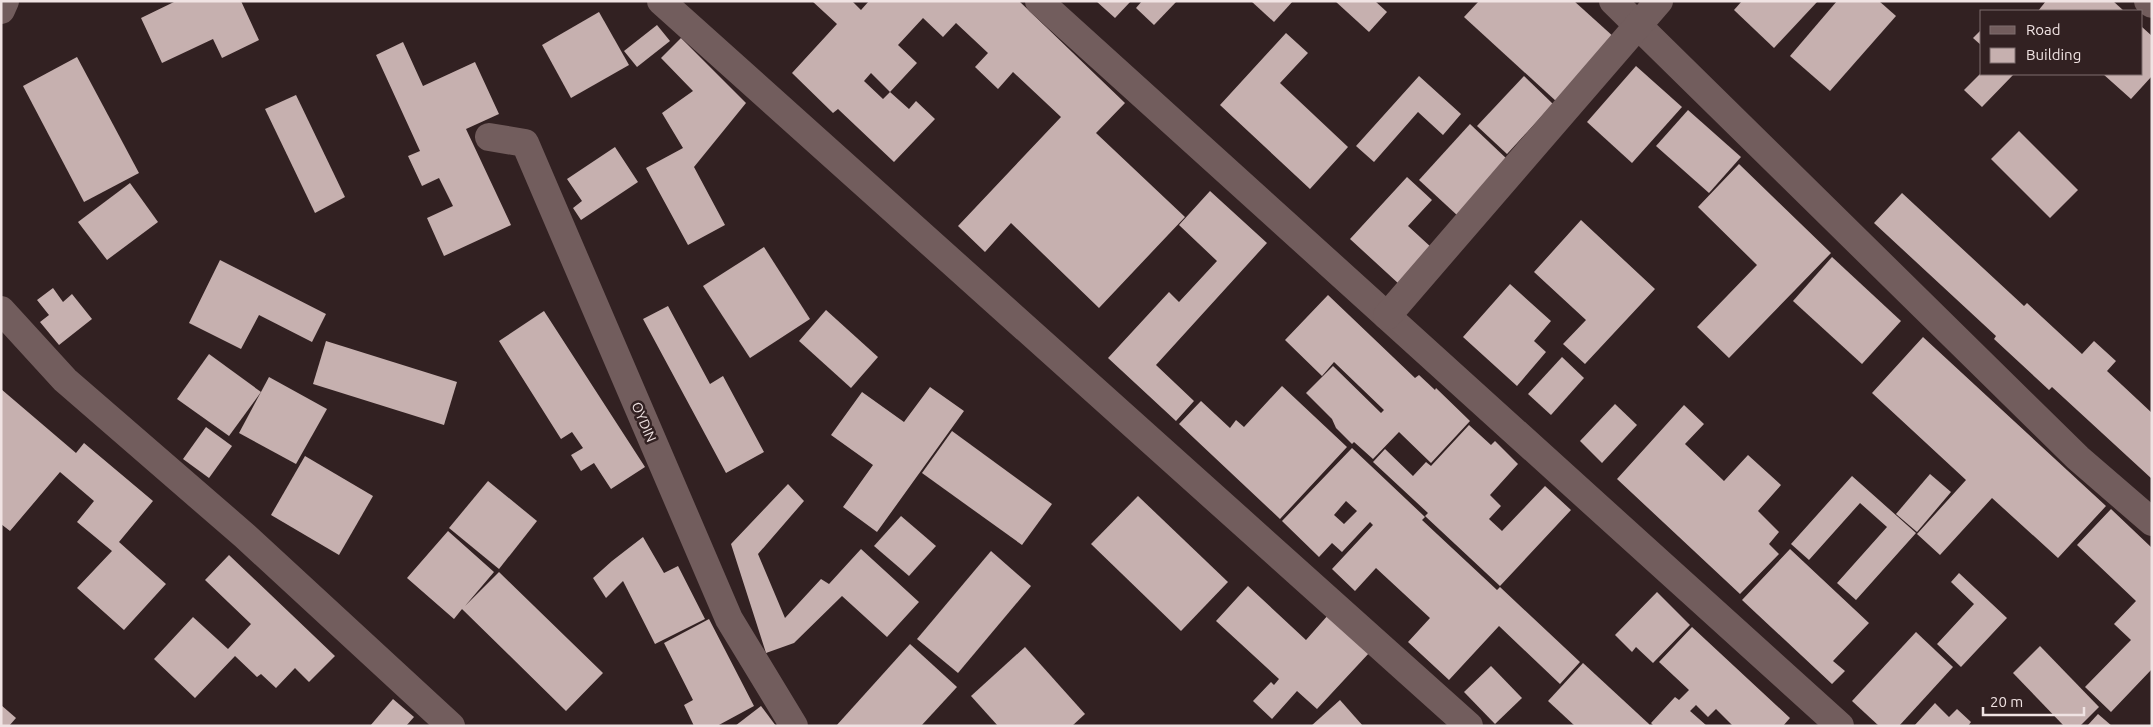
<svg xmlns="http://www.w3.org/2000/svg" width="2153" height="727" font-family="Ubuntu,sans-serif">
<rect width="100%" height="100%" fill="#322122"/>
<g fill="#c6b0af" fill-rule="evenodd">
<path d="M176,1h65l18,39 -37,18 -9,-19 -51,24 -21,-45z"/>
<path d="M812,1h40l9,9 8,-9h150l106,102 -29,30 89,84 -86,91 -88,-85 -26,29 -27,-26 103,-109 -48,-45 -15,17 -23,-22 13,-14 -32,-30 -13,14 -20,-19 -25,27 19,18 -27,29 -19,-19 -7,8 19,18 7,-7 19,17 7,-8 19,18 -41,43 -56,-53 -5,4 -41,-40 45,-49z"/>
<path d="M1096,1h35l-16,17z"/>
<path d="M1142,1h35l-23,24 -18,-17z"/>
<path d="M1251,1h42l-19,21z"/>
<path d="M1335,1h40l12,11 -18,20z"/>
<path d="M1479,1h95l41,37 -58,64 -93,-85z"/>
<path d="M1742,1h76l-44,47 -40,-38z"/>
<path d="M1837,1h42l17,15 -66,75 -40,-35z"/>
<path d="M2046,1h67l11,10h-86z"/>
<path d="M599,12l30,53 -58,33 -29,-53z"/>
<path d="M657,25l13,16 -33,26 -13,-16z"/>
<path d="M2142,27l10,9v40l-21,23 -28,-25h39z"/>
<path d="M1982,29v17l-9,-8z"/>
<path d="M1286,33l22,20 -28,30 68,64 -38,42 -90,-84z"/>
<path d="M681,38l65,65 -52,64 31,58 -37,20 -42,-77 37,-20 -21,-35 31,-22 -32,-33z"/>
<path d="M403,42l20,44 52,-24 24,52 -33,15 45,96 -67,31 -17,-38 26,-12 -14,-28 -17,8 -14,-30 12,-5 -44,-96z"/>
<path d="M77,57l62,116 -55,29 -61,-116z"/>
<path d="M1636,66l46,41 -50,56 -45,-41z"/>
<path d="M1982,72v2h32l-32,33 -18,-17z"/>
<path d="M1419,76l42,38 -18,21 -25,-23 -44,50 -18,-16z"/>
<path d="M1524,76l29,28 -46,50 -30,-28z"/>
<path d="M296,95l49,102 -30,16 -50,-104z"/>
<path d="M1688,110l53,47 -32,36 -53,-47z"/>
<path d="M1470,124l39,37 -51,55 -39,-36z"/>
<path d="M2019,131l59,59 -28,28 -59,-59z"/>
<path d="M615,147l23,35 -57,38 -8,-12 9,-7 -15,-22z"/>
<path d="M1739,164l92,89 -102,105 -32,-31 60,-62 -59,-58z"/>
<path d="M1407,177l25,23 -24,26 24,22 -33,36 -49,-45z"/>
<path d="M130,183l28,39 -51,38 -29,-38z"/>
<path d="M1210,191l57,52 -111,122 38,36 -18,20 -68,-63 61,-66 10,10 38,-41 -38,-36z"/>
<path d="M1902,193l122,113 3,-3 55,51 12,-13 22,20 -9,10 45,42v66l-100,-92 -3,3 -55,-51 2,-3 -122,-113z"/>
<path d="M1581,220l74,69 -70,75 -22,-20 23,-24 -52,-48z"/>
<path d="M764,247l46,72 -60,39 -47,-72z"/>
<path d="M1832,257l69,64 -39,43 -69,-63z"/>
<path d="M220,260l106,54 -14,28 -53,-27 -18,34 -52,-26z"/>
<path d="M1510,284l41,37 -17,20 12,11 -29,34 -54,-49z"/>
<path d="M53,288l10,14 9,-8 20,25 -33,26 -19,-23 9,-7 -12,-15z"/>
<path d="M1328,295l87,83 4,-3 16,15 1,-2 34,33 -39,42 -32,-31 -26,27 -19,-17 -2,2 -16,-16 -4,-9 -26,-26 27,-27 48,47 3,-3 -50,-48 -12,14 -37,-36z"/>
<path d="M668,306l42,78 13,-8 41,76 -38,21 -83,-154z"/>
<path d="M826,310l52,47 -27,31 -52,-47z"/>
<path d="M544,311l101,156 -34,22 -17,-26 -13,8 -10,-16 12,-7 -11,-16 -11,7 -62,-98z"/>
<path d="M1923,337l183,169 -48,52 -66,-60 -52,57 -23,-21 49,-54 -94,-87z"/>
<path d="M326,341l131,41 -13,43 -131,-41z"/>
<path d="M209,354l52,38 -32,44 -52,-37z"/>
<path d="M1562,357l22,21 -33,37 -23,-21z"/>
<path d="M269,377l58,32 -31,55 -57,-31z"/>
<path d="M1282,386l65,61 -67,72 -101,-95 22,-23 29,27 6,-8 8,7z"/>
<path d="M930,387l34,24 -87,121 -34,-25 30,-42 -42,-30 31,-43 42,30z"/>
<path d="M1,389l75,64 8,-10 69,58 -34,41 47,42 -42,46 -47,-42 35,-37 -35,-29 17,-21 -34,-29 -50,59 -9,-7z"/>
<path d="M1615,404l22,21 -35,38 -22,-22z"/>
<path d="M1684,405l20,19 -19,20 39,37 24,-26 33,30 -23,26 21,21 -10,12 10,10 -39,40 -123,-115z"/>
<path d="M1469,425l22,20 4,-4 23,23 -28,31 11,11 -12,13 13,12 43,-45 26,24 -71,76 -75,-70 3,-3 -55,-51 12,-13 28,27 13,-14 5,4z"/>
<path d="M206,427l26,19 -23,32 -26,-19z"/>
<path d="M952,431l100,73 -30,41 -100,-72z"/>
<path d="M1352,448l73,69 -3,3 75,70 3,-3 80,75 -20,22 -61,-58 -50,54 -41,-38 22,-24 -54,-50 -21,23 -23,-22 41,-44 -3,-3 -28,30 -10,-9 -13,14 -37,-36zM1346,501l11,10 -13,13 -10,-9z"/>
<path d="M305,456l68,40 -34,59 -68,-40z"/>
<path d="M1930,474l21,18 -34,40 -21,-18z"/>
<path d="M1852,476l64,57 -60,67 -19,-17 50,-56 -27,-24 -51,57 -18,-16z"/>
<path d="M488,481l49,40 -38,48 -50,-41z"/>
<path d="M788,484l16,17 -46,53 27,64 36,-39 8,5 32,-35 58,53 -32,35 -45,-41 -48,47 -28,10 -35,-109z"/>
<path d="M1138,496l90,86 -47,49 -90,-87z"/>
<path d="M2111,509l41,39v121l-41,43 -26,-25 46,-47 -17,-16 22,-23 -59,-56z"/>
<path d="M901,516l35,30 -27,30 -35,-30z"/>
<path d="M448,531l46,41 -29,34 34,-34 104,101 -37,38 -104,-102 -8,10 -47,-41z"/>
<path d="M643,537l21,36 14,-7 27,53 -50,25 -32,-63 -17,17 -13,-20 19,-17z"/>
<path d="M1790,549l79,74 -36,38 12,10 -13,13 -90,-84z"/>
<path d="M991,551l40,35 -73,87 -41,-34z"/>
<path d="M229,555l106,101 -26,26 -14,-14 -19,20 -15,-14 -4,3 -22,-21 -40,42 -41,-39 39,-42 35,32 23,-25 -46,-44z"/>
<path d="M1959,573l48,45 -46,49 -24,-23 37,-40 -23,-22z"/>
<path d="M1248,586l58,54 23,-26 41,38 -53,57 -20,-18 -25,28 -19,-18 18,-19 3,3 5,-6 -63,-58z"/>
<path d="M1657,592l33,33 -37,38 -17,-16 -4,5 -17,-17z"/>
<path d="M709,619l45,87 -37,20h-23l-10,-21 9,-5 -29,-57z"/>
<path d="M1692,627l98,91 -7,8h-50l-17,-17 -8,8 -12,-12 -6,6 17,15h-53l-3,-3 24,-26 4,3 10,-10 -30,-28z"/>
<path d="M1916,632l37,35 -54,59h-20l-27,-25z"/>
<path d="M910,644l47,43 -36,39h-85z"/>
<path d="M2040,646l59,61 -19,19h-16l-51,-53z"/>
<path d="M1025,647l60,67 -13,12h-74l-27,-30z"/>
<path d="M1583,663l66,61 1,2h-75l-27,-25z"/>
<path d="M1491,666l31,32 -27,26 -31,-32z"/>
<path d="M393,699l21,18 -8,9h-36z"/>
<path d="M1340,700l23,26h-52z"/>
<path d="M1935,703l14,14 8,-8 14,13 -3,4h-54z"/>
<path d="M1,705l15,13 -7,8h-8z"/>
<path d="M761,706l15,20h-41z"/>
<path d="M2098,714l14,12h-25z"/>
</g>
<g fill="none" stroke-linecap="round" stroke-linejoin="round">
<g stroke="#725d5d" stroke-width="28">
<path d="M661,1l808,725"/>
<path d="M1039,1l801,725"/>
<path d="M1613,1l465,457 74,64"/>
<path d="M2148,1l4,3"/>
<path d="M1,10l4,-9"/>
<path d="M489,137l36,6 204,476 65,107"/>
<path d="M1,310l64,70 180,156 206,190"/>
<path d="M1387,316l272,-315"/>
</g>
</g>
<g text-anchor="middle" stroke-width="5" stroke-linejoin="round" paint-order="stroke">
<g font-size="14" fill="#f0e3e3" stroke="#322122">
<text transform="translate(644 422) rotate(67)" y="5">OYDIN</text>
</g>
</g>
<rect width="2153" height="727" fill="none" stroke="#f0e3e3" stroke-width="5"/>
<rect x="1980" y="10" width="162" height="65" fill="#322122" stroke="#7e6f6f"/>
<rect x="1990" y="26" width="25" height="8" fill="#725d5d" stroke="#7e6f6f"/>
<text x="2026" y="35" font-size="15" fill="#f0e3e3">Road</text>
<rect x="1990" y="48" width="25" height="15" fill="#c6b0af" stroke="#7e6f6f"/>
<text x="2026" y="60" font-size="15" fill="#f0e3e3">Building</text>
<path d="M1983 707v8h101v-8" fill="none" stroke="#f0e3e3" stroke-width="2.5"/>
<text x="1990" y="707" font-size="15" fill="#f0e3e3" stroke="#322122" stroke-width="4" paint-order="stroke">20 m</text>
</svg>
